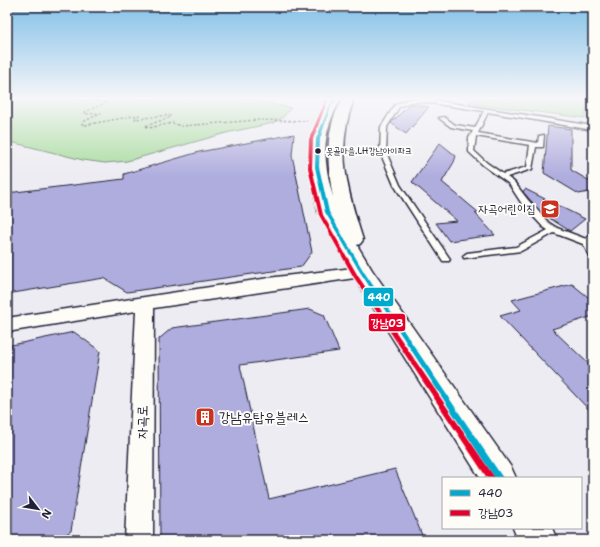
<svg xmlns="http://www.w3.org/2000/svg" width="600" height="547" font-family="'Shantell Sans','Poor Story',sans-serif">
<rect width="100%" height="100%" fill="#edecf2"/>
<filter id="ink" filterUnits="userSpaceOnUse"><feTurbulence type="fractalNoise" baseFrequency=".025" numOctaves="2"/><feDisplacementMap in="SourceGraphic" scale="8" xChannelSelector="R" yChannelSelector="G"/><feConvolveMatrix kernelMatrix="1 2 1 2 8 2 1 2 1" color-interpolation-filters="sRGB"/></filter>
<g filter="url(#ink)">
<g fill="#a8dc9e" stroke="#657f6c">
<path d="M7,99h243l41,9 -8,9 -10,6 -47,10 -99,28 -22,2 -22,-3 -76,-19z"/>
<path d="M472,99h114l-1,19 -117,-15z"/>
</g>
<g fill="#afadde" stroke="#22223b">
<path d="M410,104l19,3 -23,27 -15,-11z"/>
<path d="M548,126l23,3v41l22,13v8l-14,3 -35,-21z"/>
<path d="M294,134l-2,21 20,97 -11,15 -174,25 -23,-14 -97,16v-101l117,-14v-5l75,-22z"/>
<path d="M440,143l16,13 -2,6 -12,20 37,31h-4l20,22 -46,6 -13,-18 21,-2 -45,-39z"/>
<path d="M525,189l60,30 -15,12 -27,-17 -20,-22z"/>
<path d="M572,284l21,17v15l-41,13 41,39v46l-93,-98 21,-6 -9,-10z"/>
<path d="M310,309l14,6 15,36 -99,14 29,134 126,-30 29,71h-264l-1,-201 13,-11z"/>
<path d="M74,332l26,19 -29,180 -14,9h-50v-194z"/>
</g>
<g fill="none" stroke-linecap="round" stroke-linejoin="round">
<g stroke="#22223b" stroke-width="3">
<path id="service" d="M409,99h18l166,27v4l-105,-18 -10,21 60,10 1,-7 5,-1 -1,12h-7l-4,22 -25,8 7,5 14,18 21,23 8,5 29,11 4,-5h3v24l-3,-1 -7,-13 -29,-11 -33,18 -57,7 -1,-2 4,-3 49,-6 32,-17 -5,-3 -21,-23 -13,-20 -26,-19 -14,-13v-14l4,-7 -22,-4 -12,-9 5,-1 11,8 20,3 9,-17 -60,-9h-14l-11,5 -12,20 -1,25 14,33 50,74 -1,2h-6l-49,-76 -14,-33 1,-25 14,-22zM476,136l54,9 -3,22 -24,7 -16,-11 -13,-12z"/>
</g>
<g stroke="#22223b" stroke-width="3">
<path id="minor" d="M362,267l6,1 2,4 -2,4 -214,32 -1,232h-28l11,-229 -129,21v-14l269,-41z"/>
</g>
<g stroke="#22223b" stroke-width="3">
<g id="secondary">
<path d="M329,99h12c-21,36 -18,59 -8,98 -6,-31 -9,-70 10,-98h7l3,3c-18,48 -5,91 10,138l-3,4 -3,1 15,25 139,197 5,11h-36l-129,-206 -33,-60 -9,-45 2,-28 12,-30z"/>
<path d="M513,528h39l5,12h-39z"/>
</g>
</g>
<path stroke="#22223b" stroke-width="1.5" stroke-dasharray="2.5 2" stroke-linecap="butt" d="M76,99l31,3 -22,10v2l16,-1 -18,9 -1,2 3,1 54,-10 -4,4 34,-4 2,2 -26,9 4,2 23,-5 9,3 77,-6 49,1"/>
<use href="#service" fill="#fdfcf7" fill-rule="evenodd"/>
<use href="#minor" fill="#fdfcf7" fill-rule="evenodd"/>
<use href="#secondary" fill="#fdfcf7" fill-rule="evenodd"/>
<g stroke="#fdfcf7" stroke-width="3">
<path id="bus-1" d="M334,99h2l-6,10 -10,30 -1,28 10,45 35,60 139,206h-8l-135,-206 -35,-60 -10,-45 1,-28 12,-30z"/>
</g>
<g stroke="#fdfcf7" stroke-width="3">
<path id="bus-2" d="M326,99h2l-15,40 -1,29 11,47 35,61 137,202h-8l-134,-202 -34,-61 -11,-47 1,-29z"/>
</g>
<use href="#bus-1" fill="#00a9ce" fill-rule="evenodd"/>
<use href="#bus-2" fill="#e4002b" fill-rule="evenodd"/>
</g>
</g>
<linearGradient id="sky" x2="0" y2="1"><stop stop-color="#81c0e7"/><stop offset="0.56" stop-color="#f7f6f9"/><stop offset="1" stop-color="#f7f6f9" stop-opacity="0"/></linearGradient>
<rect width="600" height="176" fill="url(#sky)"/>
<defs>
<g id="school-square" transform="scale(1)"><rect x="-9" y="-9" width="18" height="18" rx="4" fill="#c8321e" stroke="#fdfcf7"/><path d="M0-5L7-2L0 1L-7-2ZM-4 1L0 2.5L4 1V4Q0 6-4 4Z" fill="#fff"/></g>
<g id="building-square" transform="scale(1)"><rect x="-9" y="-9" width="18" height="18" rx="4" fill="#c8321e" stroke="#fdfcf7"/><path d="M-4-6H4V6H1V3H-1V6H-4ZM-2.5-4.3h1.7v1.8h-1.7ZM.8-4.3h1.7v1.8H.8ZM-2.5-1h1.7V.8h-1.7ZM.8-1h1.7V.8H.8Z" fill="#fff"/></g>
</defs>
<g fill-rule="evenodd">
<use href="#school-square" x="550" y="209"/>
<use href="#building-square" x="205" y="417"/>
</g>
<circle fill="#22223b" stroke="#fdfcf7" stroke-width="1.5" cx="318" cy="151" r="3.5"/>
<g text-anchor="middle" stroke-width="4" stroke-linejoin="round" paint-order="stroke">
<g font-size="9" fill="#22223b" stroke="#fdfcf7" text-anchor="start">
<text x="326" y="154">못골마을.LH강남아이파크</text>
</g>
<g font-size="12" fill="#22223b" stroke="#fdfcf7" text-anchor="end">
<text x="536" y="213">자곡어린이집</text>
</g>
<g font-size="14" fill="#22223b" stroke="#fdfcf7" text-anchor="start">
<text x="219" y="422">강남유탑유블레스</text>
</g>
<g font-size="14" fill="#22223b" stroke="#fdfcf7">
<text transform="translate(142 422) rotate(-89)" y="5">자곡로</text>
</g>
</g>
<g stroke="#fdfcf7" stroke-width="1.5">
<rect x="363" y="287" width="31" height="20" rx="4" fill="#00a9ce"/>
<rect x="368" y="313" width="38" height="19" rx="4" fill="#e4002b"/>
</g>
<g font-size="11" text-anchor="middle" font-weight="bold" fill="#fff">
<text x="379" y="301">440</text>
<text x="387" y="327">강남03</text>
</g>
<rect width="600" height="547" fill="none" stroke="#fdfcf7" stroke-width="24"/>
<rect x="12" y="12" width="576" height="523" fill="none" stroke="#22223b" stroke-width="1.5" filter="url(#ink)"/>
<rect x="442" y="477" width="140" height="52" fill="#fdfcf7" stroke="#a5a5ac"/>
<rect x="450" y="490" width="20" height="6" fill="#00a9ce" stroke="#a5a5ac"/>
<text x="478" y="497" font-size="12" fill="#22223b">440</text>
<rect x="450" y="510" width="20" height="6" fill="#e4002b" stroke="#a5a5ac"/>
<text x="478" y="517" font-size="12" fill="#22223b">강남03</text>
<g transform="translate(38 509) rotate(121)" stroke="#fdfcf7" stroke-width="3" paint-order="stroke">
<path d="M0-3L7 15L0 10L-7 15Z" fill="#22223b"/>
<text y="-6" font-size="11" font-weight="bold" text-anchor="middle" fill="#22223b">N</text>
</g>
</svg>
